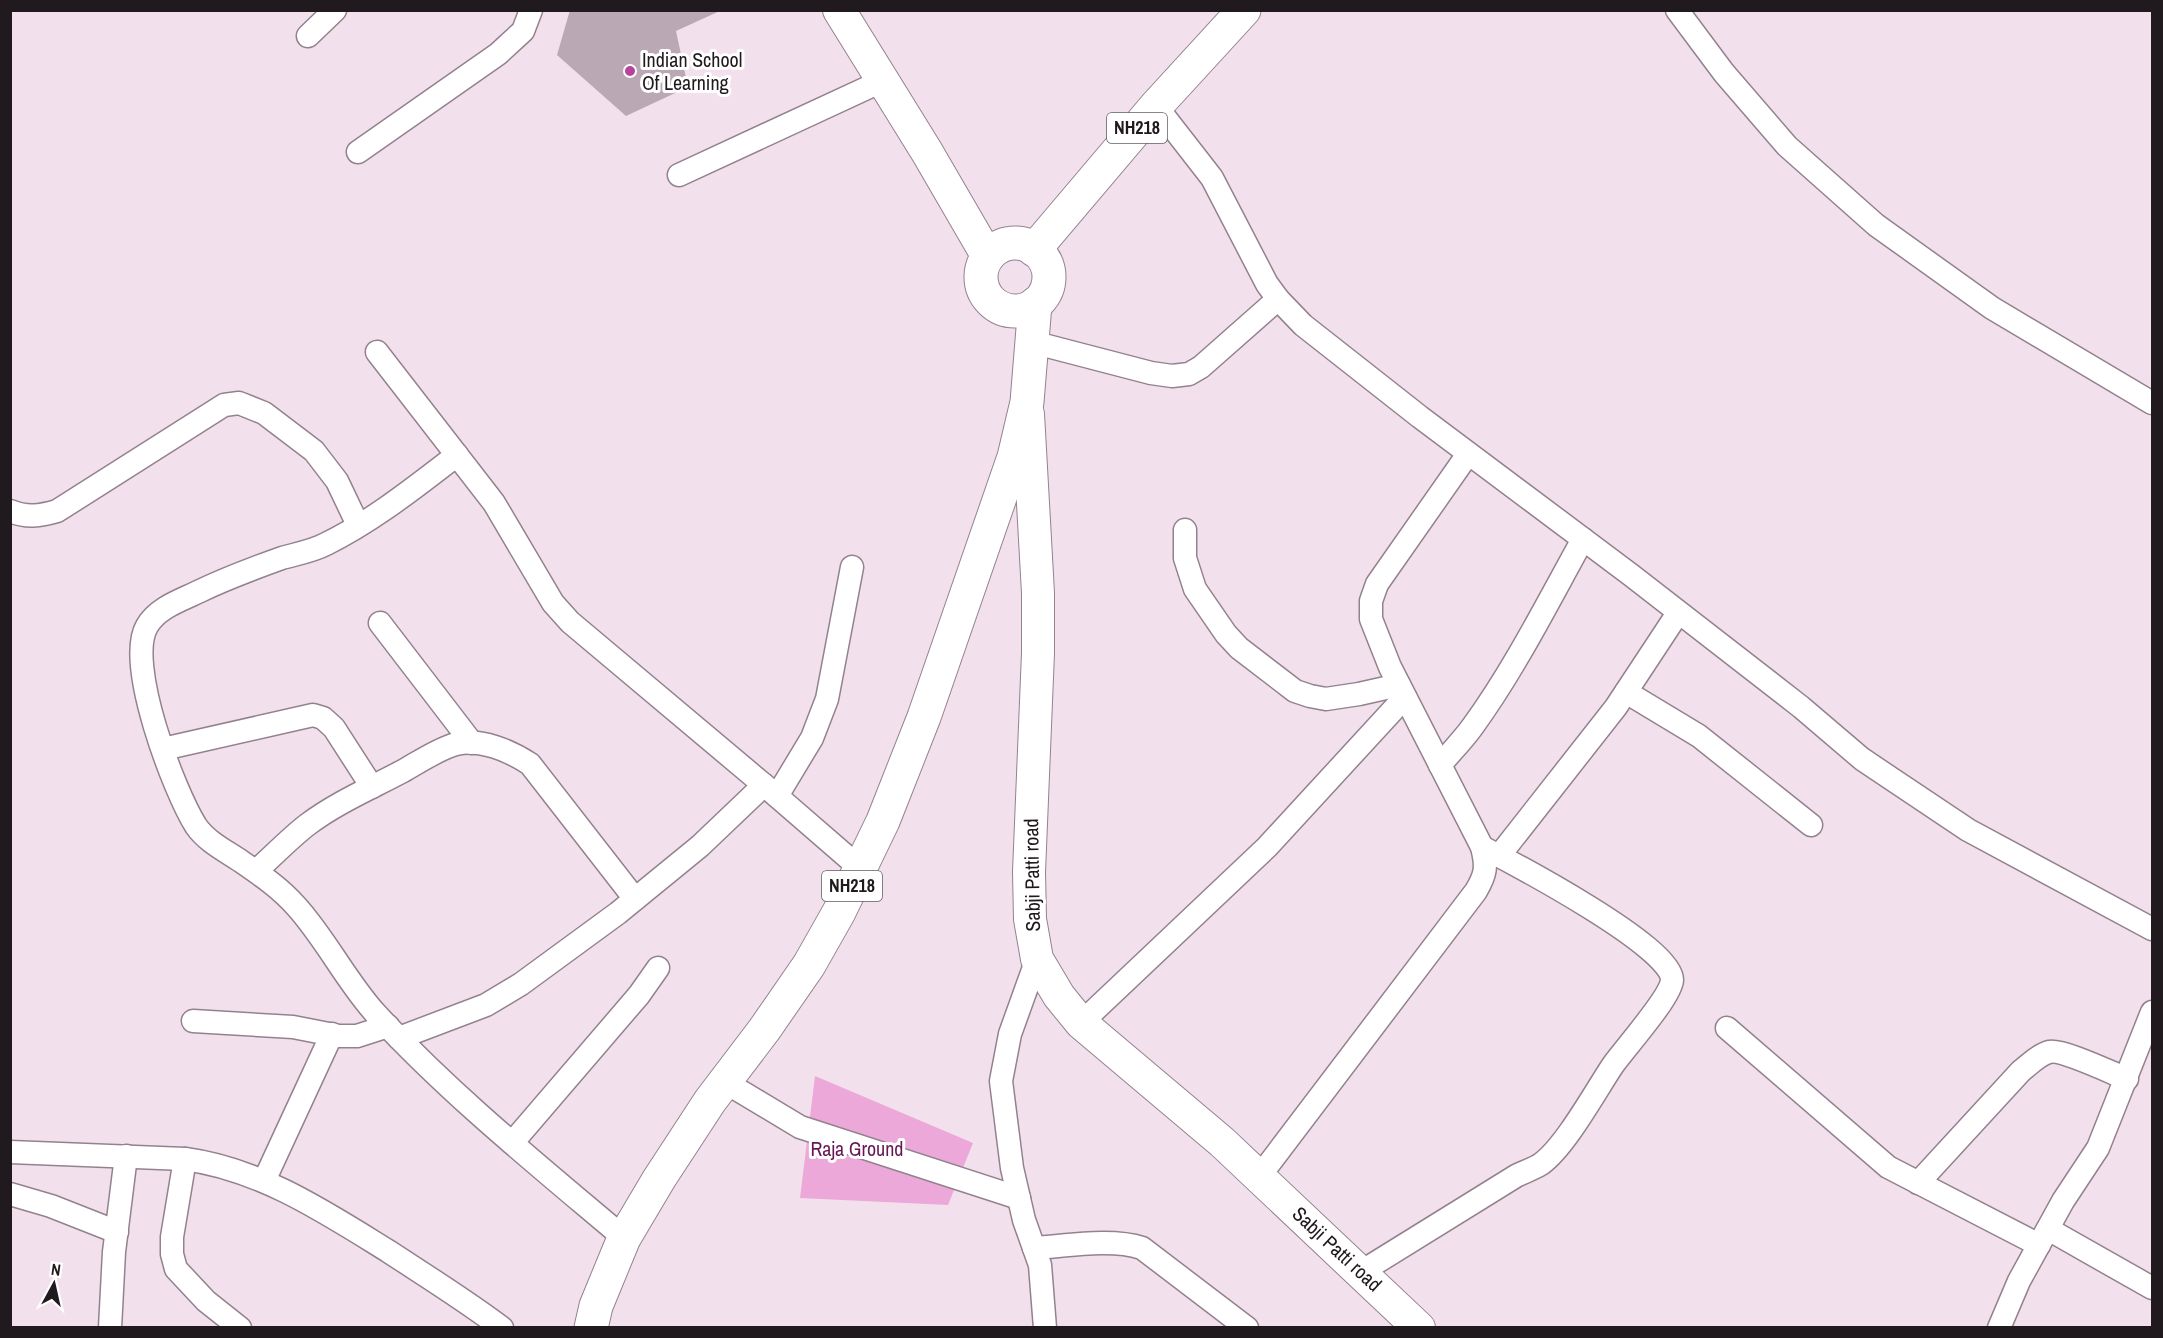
<svg xmlns="http://www.w3.org/2000/svg" width="2163" height="1338" font-family="'Archivo Narrow',sans-serif">
<rect width="100%" height="100%" fill="#f3e0ed"/>
<path fill="#eba8d8" d="M815,1076l158,67 -25,62 -148,-7z"/>
<path fill="#bba8b5" d="M570,10h152l-46,21 12,56 -62,29 -69,-61z"/>
<g fill="none" stroke-linecap="round" stroke-linejoin="round">
<g stroke="#93828e" stroke-width="25">
<g id="street">
<path d="M1677,10l47,63 63,73 89,79 116,83 160,95"/>
<path d="M308,36l27,-26"/>
<path d="M1156,106l56,72 55,106 11,15 25,26 117,92 211,158 170,132 61,52 106,71 184,99"/>
<path d="M358,152l140,-98 25,-23 8,-21"/>
<path d="M679,175l203,-94"/>
<path d="M1032,342l119,31 21,3 17,-2 12,-7 77,-68"/>
<path d="M377,352l117,151 59,100 17,19 194,163 97,84"/>
<path d="M457,455c-42,32 -84,66 -131,89 -13,7 -30,10 -44,14 -28,10 -55,20 -82,33 -18,9 -42,16 -53,35 -22,37 27,165 49,200 11,16 30,25 46,36 19,13 38,26 54,44 30,33 50,75 80,108 76,82 163,152 248,224"/>
<path d="M10,511c17,7 30,5 47,0l167,-106 15,-2 25,10 50,38 23,30 21,44"/>
<path d="M1185,530v28l10,31 31,45 13,14 56,43 15,5 16,3 33,-5 40,-9"/>
<path d="M380,623l92,120"/>
<path d="M1626,692l73,44 112,89"/>
<path d="M163,749l150,-34 10,3 11,10 38,59"/>
<path d="M1440,765c11,-13 23,-25 33,-39 42,-58 75,-124 110,-187"/>
<path d="M777,796l35,-58 15,-39 25,-132"/>
<path d="M1499,856l117,-149 62,-94"/>
<path d="M256,871c17,-15 33,-32 51,-46 29,-22 64,-37 96,-54 16,-9 35,-22 53,-27 25,-6 54,7 74,20l105,135"/>
<path d="M1037,959l-27,75 -9,47 11,87 12,52 16,45 5,63"/>
<path d="M193,1021l100,6 46,9h18l31,-10"/>
<path d="M1081,1023l186,-176 138,-150"/>
<path d="M1727,1028l161,139 151,78"/>
<path d="M399,1038l87,-33 35,-21 97,-71 82,-67 64,-61"/>
<path d="M725,1082l75,45 219,71"/>
<path d="M512,1143l127,-148 19,-27"/>
<path d="M10,1152l175,7c75,10 140,53 203,92 38,25 77,49 114,77"/>
<path d="M185,1159l-13,78v17l4,15 30,32 34,27"/>
<path d="M1259,1177l217,-286c10,-17 11,-24 6,-44l-92,-180 -19,-48v-18l6,-17 91,-130"/>
<path d="M264,1181l68,-147"/>
<path d="M1918,1183l103,-112c8,-6 17,-16 28,-19 13,-3 63,21 78,27"/>
<path d="M10,1194l41,12 66,26"/>
<path d="M2048,1229l104,59"/>
<path d="M1034,1248c33,-2 77,-10 108,0l105,80"/>
<path d="M1361,1272l155,-96c8,-4 17,-7 25,-12 24,-17 54,-72 72,-99 12,-17 58,-68 59,-85 1,-33 -159,-117 -190,-133"/>
<path d="M110,1328l4,-76 12,-96"/>
<path d="M1999,1328l20,-47 44,-80 35,-53 54,-136"/>
</g>
</g>
<g stroke="#93828e" stroke-width="34">
<g id="secondary">
<path d="M839,10l88,142 61,105"/>
<path d="M1028,414l10,179v60l-9,219 1,47 7,40 22,37 22,27 141,119 197,186"/>
</g>
</g>
<g stroke="#93828e" stroke-width="35">
<g id="highway">
<circle cx="1015" cy="277" r="34"/>
<path d="M1034,250l122,-144 88,-96"/>
<path d="M591,1328l5,-22 28,-68 35,-59 51,-78 54,-71 45,-65 30,-53 44,-91 41,-104 90,-260 13,-55 8,-98"/>
</g>
</g>
<use href="#street" stroke="#fff" stroke-width="22"/>
<use href="#secondary" stroke="#fff" stroke-width="32"/>
<use href="#highway" stroke="#fff" stroke-width="33"/>
</g>
<circle fill="#b7439d" stroke="#fff" stroke-width="2" cx="630" cy="71" r="6"/>
<g text-anchor="middle" stroke-width="6" stroke-linejoin="round" paint-order="stroke">
<g fill="#fff" stroke="#635e62" stroke-width="1.5">
<rect x="1107" y="113" width="60" height="30" rx="4.5"/>
<rect x="822" y="871" width="60" height="30" rx="4.5"/>
</g>
<g font-size="18" font-weight="bold" fill="#20191e">
<text x="1137" y="134">NH218</text>
<text x="852" y="892">NH218</text>
</g>
<g font-size="20" fill="#20191e" stroke="#fff" text-anchor="start">
<text x="642" y="67">Indian School<tspan x="642" dy="23">Of Learning</tspan></text>
</g>
<g font-size="20" fill="#20191e" stroke="#fff">
<text transform="translate(1032 875) rotate(-91)" y="7">Sabji Patti road</text>
<text transform="translate(1337 1249) rotate(43)" y="7">Sabji Patti road</text>
</g>
<g font-size="20" fill="#671756" stroke="#fff">
<text x="857" y="1156">Raja Ground</text>
</g>
</g>
<rect width="2163" height="1338" fill="none" stroke="#20191e" stroke-width="24"/>
<g transform="translate(54 1284) rotate(8)" stroke="#ffffff" stroke-width="4.5" paint-order="stroke">
<path d="M0-4.5L10 22L0 15L-10 22Z" fill="#20191e"/>
<text y="-9" font-size="16" font-weight="bold" text-anchor="middle" fill="#20191e">N</text>
</g>
</svg>
